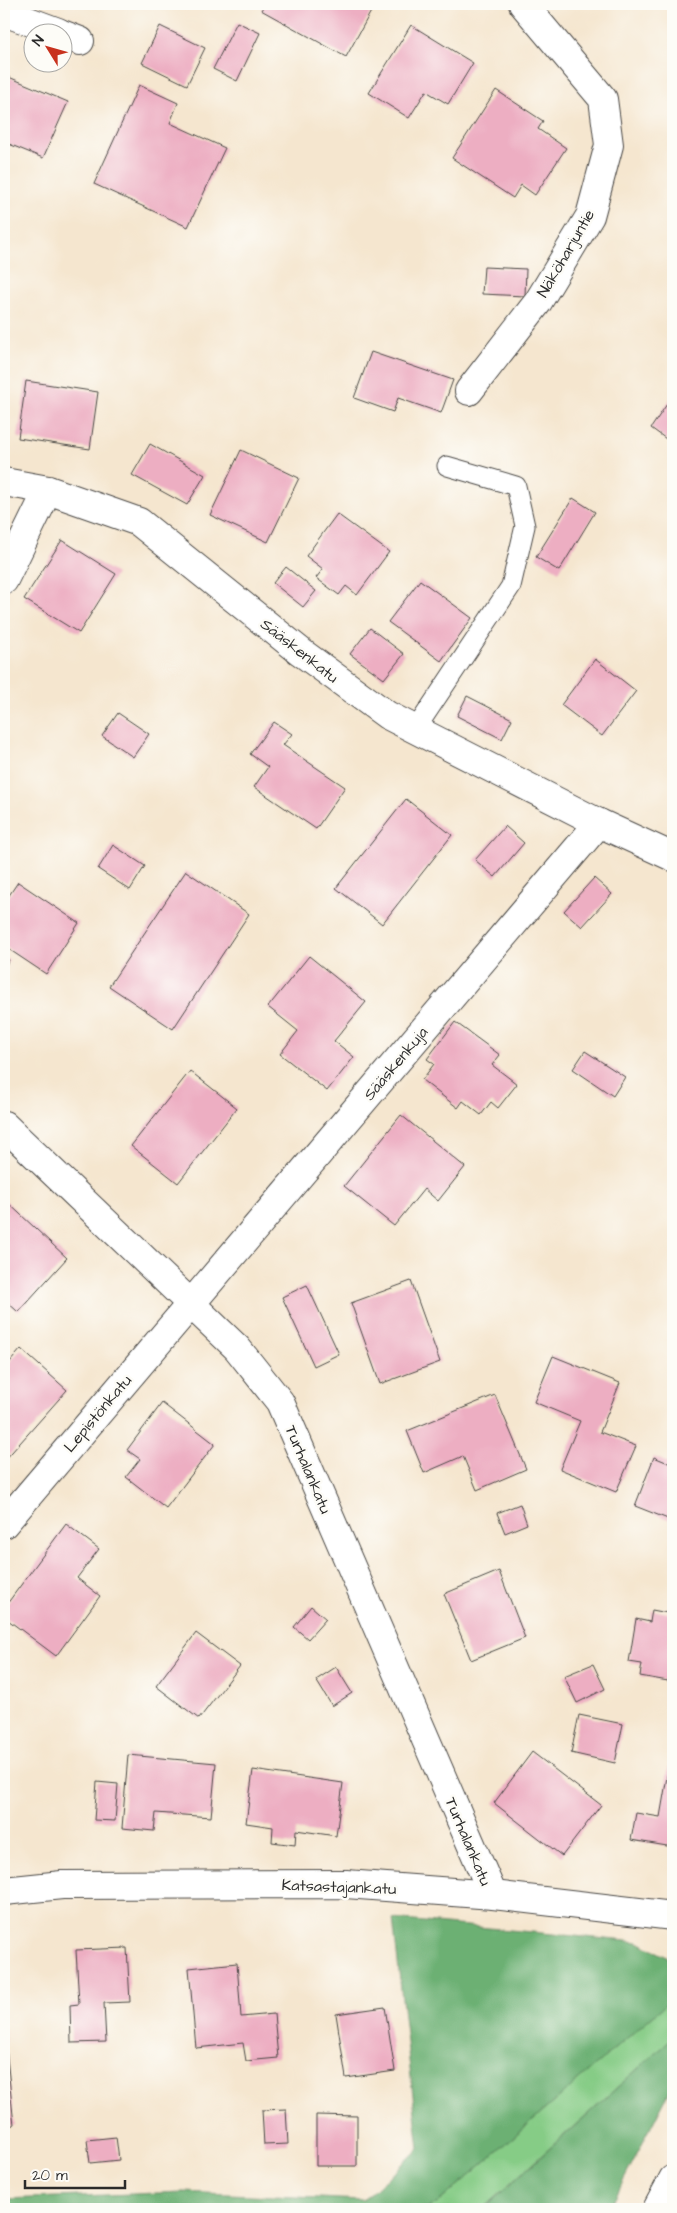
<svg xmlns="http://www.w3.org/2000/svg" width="677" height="2213" font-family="'Architects Daughter',sans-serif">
<rect width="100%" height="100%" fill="#fdfcf7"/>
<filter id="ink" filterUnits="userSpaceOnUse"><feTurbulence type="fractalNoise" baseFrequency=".02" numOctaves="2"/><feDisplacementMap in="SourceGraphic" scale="10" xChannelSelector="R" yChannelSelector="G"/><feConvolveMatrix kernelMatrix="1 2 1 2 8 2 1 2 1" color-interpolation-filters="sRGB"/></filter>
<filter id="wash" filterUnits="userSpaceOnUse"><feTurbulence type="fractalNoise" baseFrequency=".0096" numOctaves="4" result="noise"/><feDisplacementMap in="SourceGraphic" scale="20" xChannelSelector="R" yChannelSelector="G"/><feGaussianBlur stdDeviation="1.12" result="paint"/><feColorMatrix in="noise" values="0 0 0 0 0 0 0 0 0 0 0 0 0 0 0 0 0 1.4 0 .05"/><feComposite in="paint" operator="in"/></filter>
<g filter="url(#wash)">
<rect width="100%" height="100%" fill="#f5e6cf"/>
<path fill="#86cc86" stroke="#587c58" d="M673,1998v39l-191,172h-55l14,-9z"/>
<g fill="#6cb073" stroke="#4c6e4f">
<path d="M393,1919l245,23 35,18v38l-232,202 -14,9h-423v-10l179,-7 180,8 56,-51z"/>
<path d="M673,2037v47l-64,125h-126z"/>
</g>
<g id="blocks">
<g fill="#edaec2">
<path d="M265,4h104l5,2 -28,51 -85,-47z"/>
<path d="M237,22l23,11 -23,48 -24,-12z"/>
<path d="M411,25l62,38 -25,41 -22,-13 -17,27 -40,-25z"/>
<path d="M160,26l45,22 -18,37 -45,-22z"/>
<path d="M4,75l64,27 -25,56 -39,-16z"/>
<path d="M139,85l39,18 -8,20 55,25 -37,79 -94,-43z"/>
<path d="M496,90l47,31 -5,8 28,19 -31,47 -14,-10 -8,13 -61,-40z"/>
<path d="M484,267l42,2 -1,27 -43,-2z"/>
<path d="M371,352l82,28 -12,33 -43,-15 -5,14 -39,-14z"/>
<path d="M26,381l72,11 -8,57 -72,-11z"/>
<path d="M673,395v49l-22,-16z"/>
<path d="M150,444l55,31 -18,30 -55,-30z"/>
<path d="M241,450l58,28 -31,64 -58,-27z"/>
<path d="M573,498l22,14 -36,59 -23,-14z"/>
<path d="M337,514l52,38 -32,43 -11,-9 -7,9 -23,-17 7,-9 -17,-13z"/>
<path d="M62,540l54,34 -37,59 -55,-34z"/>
<path d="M286,567l30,24 -13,16 -30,-24z"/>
<path d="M420,580l52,38 -31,43 -53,-39z"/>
<path d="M370,628l34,26 -20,25 -34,-25z"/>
<path d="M595,659l41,32 -34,45 -41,-31z"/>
<path d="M467,696l45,23 -10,20 -45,-23z"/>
<path d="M118,713l31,21 -16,23 -31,-21z"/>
<path d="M274,722l18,12 -9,11 62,42 -29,42 -62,-42 14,-20 -18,-13z"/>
<path d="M406,799l46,36 -70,89 -46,-36z"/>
<path d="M505,826l19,17 -29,34 -20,-17z"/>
<path d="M113,845l32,21 -15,24 -32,-21z"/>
<path d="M186,871l63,43 -76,115 -64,-43z"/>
<path d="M594,878l18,16 -30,33 -18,-16z"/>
<path d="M18,882l61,41 -33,51 -42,-28v-43z"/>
<path d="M309,956l57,46 -32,39 20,16 -27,34 -47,-37 18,-23 -30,-24z"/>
<path d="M4,957l5,3 -5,8z"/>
<path d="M455,1022l45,33 -8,10 25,19 -19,24 -7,-6 -10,13 -18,-14 -5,7 -36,-28 12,-16 -7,-5z"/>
<path d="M585,1051l40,26 -12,19 -40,-27z"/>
<path d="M190,1071l47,37 -59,75 -47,-37z"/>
<path d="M401,1115l64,52 -27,34 -14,-12 -30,37 -50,-40z"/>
<path d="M4,1199l63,59 -49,54 -14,-13z"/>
<path d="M411,1281l29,81 -60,22 -29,-81z"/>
<path d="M307,1285l32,69 -25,12 -32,-69z"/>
<path d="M21,1349l46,41 -63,71v-92z"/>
<path d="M553,1356l67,27 -20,49 36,14 -20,46 -56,-23 20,-48 -46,-19z"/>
<path d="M495,1395l31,74 -49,21 -14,-34 -39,17 -17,-42z"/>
<path d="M162,1403l53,41 -49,64 -40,-31 14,-18 -13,-9z"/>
<path d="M654,1457l19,8v56l-38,-15z"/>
<path d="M520,1504l7,20 -22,9 -8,-20z"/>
<path d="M66,1524l33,25 -22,29 23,18 -44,60 -52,-39v-9z"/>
<path d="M499,1571l26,67 -54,22 -27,-66z"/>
<path d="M311,1606l15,13 -18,20 -14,-12z"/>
<path d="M652,1610l21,4v39l-5,28 -28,-5 2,-12 -13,-2 7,-43 14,3z"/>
<path d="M196,1633l44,33 -41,53 -43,-33z"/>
<path d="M593,1664l12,25 -28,14 -13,-27z"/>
<path d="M336,1667l16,26 -20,13 -16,-26z"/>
<path d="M579,1715l44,9 -8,39 -44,-10z"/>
<path d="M672,1748l1,99 -42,-7 5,-27 24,4z"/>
<path d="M532,1752l69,53 -39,51 -68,-53z"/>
<path d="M128,1755l88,8 -5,54 -55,-4 -2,18 -32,-3z"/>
<path d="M253,1770l90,13 -7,53 -40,-6 -1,15 -23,-3 1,-15 -27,-4z"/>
<path d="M97,1782l21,2 -3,37 -21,-1z"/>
<path d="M127,1948l3,54 -26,1 2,39 -35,1 -1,-38 9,-1 -3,-54z"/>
<path d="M237,1963l4,54 33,-3 4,44 -32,3 -3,-18 -47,5 -7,-80z"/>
<path d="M385,2007l10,64 -49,7 -10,-64z"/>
<path d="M4,2028l10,97 -10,1z"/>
<path d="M286,2109l2,35 -24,1 -2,-35z"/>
<path d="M316,2115l41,1v50h-41z"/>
<path d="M116,2137l3,23 -29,3 -3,-23z"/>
</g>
</g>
</g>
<g filter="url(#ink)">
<use href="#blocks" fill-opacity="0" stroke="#494744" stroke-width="1"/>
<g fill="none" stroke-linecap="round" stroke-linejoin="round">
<g stroke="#494744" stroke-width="21">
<path id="service" d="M415,730l96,-144 14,-60 -9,-40 -69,-20"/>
</g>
<g stroke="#494744" stroke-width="30">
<g id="minor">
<path d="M4,12l54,20"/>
<path d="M62,34l18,7"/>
<path d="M469,391l69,-89 52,-86 19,-71 -6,-46 -80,-95"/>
<path d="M4,482l44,8 91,32 162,130 86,63 212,108 74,34"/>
<path d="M4,580l44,-90"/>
<path d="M4,1125l233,223 43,54 213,493"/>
<path d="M4,1524l595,-701"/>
<path d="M4,1891l58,-6 284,-1 147,11 180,21"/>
<path d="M657,2209l16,-30"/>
</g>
</g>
<use href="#service" stroke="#fff" stroke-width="19"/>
<use href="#minor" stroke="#fff" stroke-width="28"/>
</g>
</g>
<g text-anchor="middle" stroke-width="5" stroke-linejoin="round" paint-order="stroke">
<g font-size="16" fill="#2b2b2b" stroke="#fdfcf7">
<text transform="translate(565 253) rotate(-60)" y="6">Näköharjuntie</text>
<text transform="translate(300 650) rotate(38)" y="6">Sääskenkatu</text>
<text transform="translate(395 1063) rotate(-50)" y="6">Sääskenkuja</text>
<text transform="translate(97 1413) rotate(-50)" y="6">Lepistönkatu</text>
<text transform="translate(309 1469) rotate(67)" y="6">Turhalankatu</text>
<text transform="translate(469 1841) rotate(67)" y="6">Turhalankatu</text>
<text transform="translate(339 1886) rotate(2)" y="6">Katsastajankatu</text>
</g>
</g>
<rect width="677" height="2213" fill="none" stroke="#fdfcf7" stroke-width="20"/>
<g transform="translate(48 48) rotate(307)"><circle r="24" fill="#fdfcf7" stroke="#a9a8a5"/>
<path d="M0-4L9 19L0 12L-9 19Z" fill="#c8321e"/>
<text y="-8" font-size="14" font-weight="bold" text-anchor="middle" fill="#2b2b2b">N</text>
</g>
<path d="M25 2180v8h100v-8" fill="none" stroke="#2b2b2b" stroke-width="2.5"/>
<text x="32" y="2180" font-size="15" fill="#2b2b2b" stroke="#fdfcf7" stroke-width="4" paint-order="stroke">20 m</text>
</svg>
